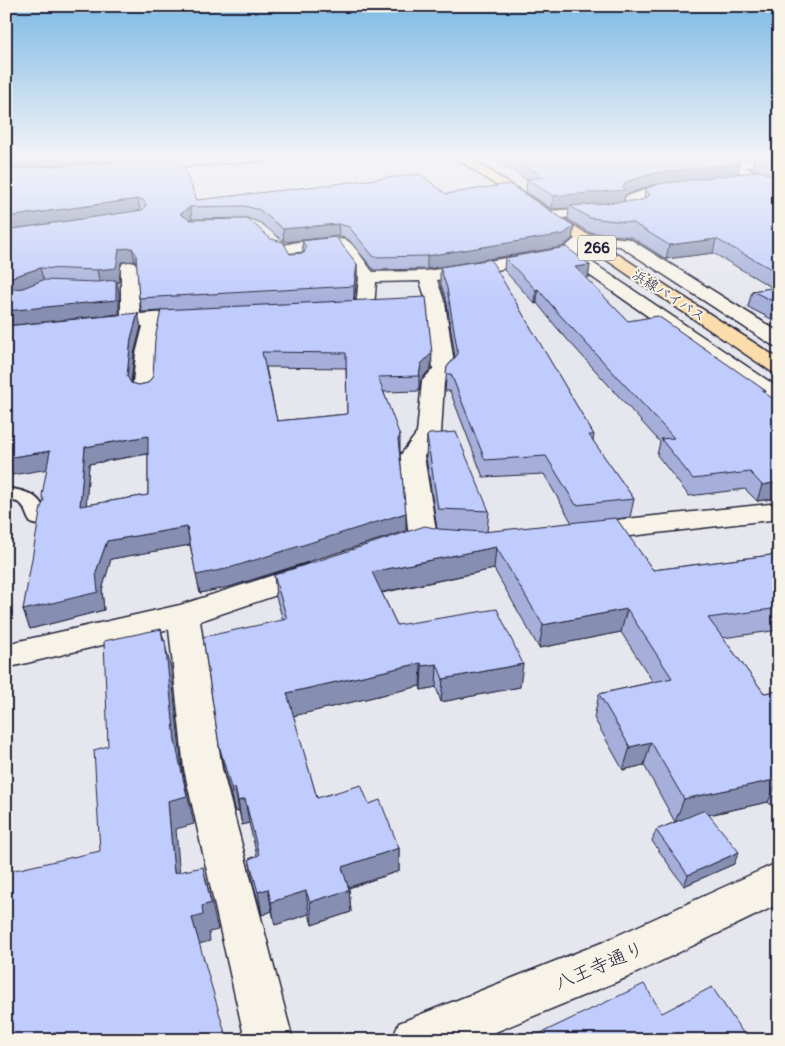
<svg xmlns="http://www.w3.org/2000/svg" width="785" height="1046" font-family="Pangolin,'Klee One',sans-serif">
<rect width="100%" height="100%" fill="#e6e7ee"/>
<filter id="ink" filterUnits="userSpaceOnUse"><feTurbulence type="fractalNoise" baseFrequency=".02" numOctaves="2"/><feDisplacementMap in="SourceGraphic" scale="10" xChannelSelector="R" yChannelSelector="G"/><feConvolveMatrix kernelMatrix="1 2 1 2 8 2 1 2 1" color-interpolation-filters="sRGB"/></filter>
<g filter="url(#ink)">
<g fill="none" stroke-linecap="round" stroke-linejoin="round">
<g stroke="#22223b" stroke-width="4">
<path id="service" d="M6,488c23,3 36,8 42,31l-3,4 -7,2 -7,-2c-10,-15 -2,-21 -25,-23z"/>
</g>
<g stroke="#22223b" stroke-width="3">
<g id="minor">
<path d="M779,156v7l-34,4 34,15v9l-55,-26 6,-4z"/>
<path d="M681,184l7,4 -2,3 -30,4 -16,6 6,7 -7,4 -90,7 -7,-4 7,-4 78,-6 -4,-5 2,-3 28,-10z"/>
<path d="M584,234l46,5 149,93v15l-7,-2 -152,-99 -32,-2 -10,9 201,135v17l-8,-2 -206,-145 -128,22 8,23 10,67 -11,12 -3,52 -17,22 13,81 -4,6 -10,3 -10,-3 -4,-6 -9,-81 17,-23 5,-52 11,-12 -6,-66 -7,-22 -44,1 -2,25 -2,4h-14l-2,-4 3,-30 -22,-29 -49,5 -8,-5c5,-7 60,-12 68,-7 9,7 17,22 25,31l54,-1 136,-22 15,-13z"/>
<path d="M129,262l6,1 2,4 3,47 58,-4 7,2 2,4 -2,4 -43,4 -6,30 -2,38 -3,5 -8,2 -8,-2 -3,-5 4,-38 7,-28 -42,3 -7,-2 -3,-4 3,-4 27,-3v-49l2,-4z"/>
<path d="M779,503v16l-192,22 -10,-3 -4,-6 4,-6 10,-3z"/>
<path d="M311,563l10,3 5,7 -5,7 -121,41 22,148 71,271h-48l-61,-271 -15,-140 -163,39v-24l174,-39z"/>
<path d="M779,862v42l-151,73 -152,63h-84l7,-17 202,-80z"/>
</g>
</g>
<g stroke="#22223b" stroke-width="3">
<path id="tertiary" d="M223,156h58l-6,4 -130,9 -6,-4 6,-4z"/>
</g>
<g stroke="#22223b" stroke-width="3">
<path id="trunk" d="M453,156h14l312,203v15l-7,-2z"/>
</g>
<use href="#service" fill="#f7f3e8" fill-rule="evenodd"/>
<use href="#minor" fill="#f7f3e8" fill-rule="evenodd"/>
<use href="#tertiary" fill="#f7f3e8" fill-rule="evenodd"/>
<use href="#trunk" fill="#fbddab" fill-rule="evenodd"/>
</g>
<g fill="#a5afda" stroke="#22223b" fill-rule="evenodd">
<path d="M489,156h290v167l-31,-16 4,-16 21,-3 -60,-35 -47,6 -35,-22 -43,-5 -20,-13 1,-11 -17,1 -26,-17 1,-12zM755,157l-3,11 8,3 -23,3 -3,-15zM652,185h5l-12,4 -1,10 -2,1 -18,2 1,-7z"/>
<path d="M6,169l191,31 249,-6 128,32 -2,13 -10,8 -135,22 -53,1 -25,-30 -10,-4 -55,6 -23,-19 -14,-5 -55,1 -2,1 81,19 19,15 13,-1 -1,-12 55,23v14l-3,22 77,68 -10,12 -2,11 -35,1 16,61 6,78 -177,56 -29,6 -10,-48 -79,14 -9,31 2,20 -74,19 -7,-19 21,-109 3,-32 94,-142 -7,27 -3,29 8,2 9,-2 5,-7 8,-65 -19,1 -3,-14 -2,-34 -2,-3 -14,1 -2,20h-2l2,12 -113,32zM266,367l80,1 1,46 -70,7zM148,454v41l-62,10 3,-41z"/>
<path d="M505,258l85,7 -2,13h-3l43,43 138,70 -1,2 14,105 -22,3 -12,-12 -56,7 -32,-41 3,-13 -103,-114 -20,-25 -2,1 -31,-34z"/>
<path d="M492,263l102,172 -1,6 41,58 -4,18 -14,2 37,51 126,-16v76l-56,8 41,55 15,-2v123l-11,-12 -59,13 25,49 -50,22 -32,-45 4,-11 19,-8 -31,-57 -21,5 -29,-52 5,-24 54,-12 -32,-50 -82,16 -45,-79 -112,24 15,32 123,62 -79,15 -5,-15 -15,3 -1,-4 -127,30 24,82 52,6 30,44v23l-50,17 2,24 -39,13 -3,-11 -34,11 -3,-14 -10,4 -9,-33 -4,-23 8,-3 -8,-33 -7,2 -3,-14 -4,1 -11,-43 -5,-24 64,-125 -7,-23 -2,-22 163,-46 -11,-72 1,-21 62,75 -2,21 85,-9 -28,-49 -61,3 -33,-86h-5l2,-24 8,-10 -8,-54 -7,-22v-14z"/>
</g>
<g fill="#868fb1" stroke="#22223b">
<path d="M36,156h144l-174,13v-11z"/>
<path d="M724,156h42h-11v1l-25,2 10,4 -3,12 -85,10 -27,10 -2,8 -53,3 -1,2 -17,1 1,-13 70,-9 3,-5 29,-9z"/>
<path d="M138,199l2,12 -134,19v-13z"/>
<path d="M190,207l2,12 -10,8 -2,-13z"/>
<path d="M338,224l1,12 -55,6 -1,-13z"/>
<path d="M574,226l-2,13 -10,8 -135,22v-13z"/>
<path d="M716,239l-3,14 -47,6 3,-14z"/>
<path d="M132,248l3,13 -14,1 -2,20h-2l2,12v20l-113,12v-15l94,-27 -3,-14 22,-21z"/>
<path d="M357,264v14l-3,22v-14z"/>
<path d="M590,265l-2,13 -15,2 2,-13z"/>
<path d="M40,268l4,14 -38,12v-15z"/>
<path d="M538,289l-1,14 -2,1 1,-14z"/>
<path d="M138,313l3,14 -7,27 -4,38 -3,-16 4,-38z"/>
<path d="M432,353l-1,15 -10,12 -2,11v-15l2,-12z"/>
<path d="M148,436l3,17 -62,11 -4,60 -5,-18 5,-59z"/>
<path d="M400,436v17l-2,-14z"/>
<path d="M50,451l5,17 -49,8v-18z"/>
<path d="M779,482v16l-22,3 5,-16z"/>
<path d="M406,513v18l-177,56 -29,6 -4,-18z"/>
<path d="M187,527l3,18 -79,14 -9,31 2,20 -74,19 -7,-19 73,-38 11,-31z"/>
<path d="M496,547l-2,22 -121,25 -1,-22z"/>
<path d="M627,609l-6,23 -82,16 4,-23z"/>
<path d="M161,629l10,39 11,101 12,55 -18,5 6,72 -8,-28 -6,-72 7,-60z"/>
<path d="M421,663l-1,23 -131,31 -2,-24z"/>
<path d="M437,664l-1,23 -15,3 1,-24z"/>
<path d="M523,664l-3,23 -79,15 2,-23z"/>
<path d="M651,742l-7,23 -21,5 7,-23z"/>
<path d="M779,779l-11,23 -93,20 9,-23z"/>
<path d="M235,787l4,24 -4,1 -4,-24z"/>
<path d="M245,799l4,24 -7,2 -4,-24z"/>
<path d="M399,848v23l-56,18 -1,-22z"/>
<path d="M739,852l-5,12 -50,22 4,-11z"/>
<path d="M203,867l15,63 -9,2 1,9 -11,3 -7,-26 10,-12z"/>
<path d="M268,889l4,22 -10,4 -4,-23z"/>
<path d="M349,890l2,22 -39,13 -2,-23z"/>
<path d="M306,891l3,23 -34,11 -4,-23z"/>
</g>
<g fill="#c0ccfd" stroke="#22223b" fill-rule="evenodd">
<path d="M6,156h30l-30,2z"/>
<path d="M509,156h220l11,7 -85,10 -29,9 -3,5 2,3 -72,6 -26,-17 17,-2z"/>
<path d="M755,156h24v10z"/>
<path d="M180,158l17,42 223,-26 26,20 63,-10 65,42 -10,8 -137,22 -53,1 -25,-30 -11,-3 -55,5 -23,-19 -15,-4 -55,1 -10,7 10,6 58,-1 23,20 12,3 7,12 14,-1 2,-6 -4,-6 34,-4 21,27 -3,22 -215,12 -3,-44 -4,-6 -13,1 -3,19 -19,2 -57,-2 -34,11v-49l137,-20 3,-6 -3,-4 -5,-1 -132,18v-48z"/>
<path d="M760,171l19,7v95l-63,-34 -47,6 -36,-22 -43,-5 -20,-12 72,-6 8,-5 -5,-6 14,-5z"/>
<path d="M566,247l24,18 -15,2 53,54 30,-5 108,75h-4l17,12v52h-1l1,1v26l-17,3 -12,-13 -57,7 -32,-40 13,-1 -115,-124 -21,-25 -2,1 -31,-32z"/>
<path d="M493,259l-2,1 103,175h-5l45,64 -58,6 -30,-49 -61,4 -34,-86h-5l1,-7 11,-13 -11,-66 -7,-21z"/>
<path d="M43,280l54,2 19,-2v20l-110,11v-21l17,-2z"/>
<path d="M779,287v17l-27,-13z"/>
<path d="M426,297l6,56 -11,11 -2,12 -41,1 22,59 -2,3 8,74 -180,56 -30,6 -9,-48 -80,14 -11,31 2,20 -75,18 18,-103 3,-6 -2,-6 8,-44 -44,7v-132l132,-13 -7,25 -4,38 4,7 8,2 9,-2 5,-7 2,-37 6,-29zM262,352l84,1 1,61 -70,7zM148,436v59l-68,11 5,-59z"/>
<path d="M456,432l33,79 -51,-2 -11,-73 2,-2z"/>
<path d="M616,518l37,52 126,-16v54l-71,10 56,75 15,-2v88l-95,20 -33,-57 -21,5 -31,-53 73,-16 -45,-69 -84,16 -47,-78 -124,25 25,53 100,-16 26,55 -80,15 -6,-15 -15,2 -1,-3 -134,30 30,105 44,-13 8,19 11,-4 19,48 -57,19 7,23 -39,12 -4,-11 -35,11 -3,-13 -10,3 -9,-33 10,-4 -14,-56 -7,2 -3,-14 -4,1 -12,-43 -16,-108 84,-18 -13,-44 151,-49 14,3 44,3z"/>
<path d="M161,629l2,12 2,-1 10,101 12,55 -19,5 6,72 29,-6 8,36 -9,3 1,9 -11,3 35,122h-221v-168l94,-21 -6,-101 14,-4 -4,-105z"/>
<path d="M705,810l34,42 -51,23 -32,-45z"/>
<path d="M644,984l18,29 50,-26 36,53h-227l20,-7z"/>
</g>
</g>
<linearGradient id="sky" x2="0" y2="1"><stop stop-color="#7ebae5"/><stop offset="0.52" stop-color="#f4f4f7"/><stop offset="1" stop-color="#f4f4f7" stop-opacity="0"/></linearGradient>
<rect width="785" height="302" fill="url(#sky)"/>
<g text-anchor="middle" stroke-width="4" stroke-linejoin="round" paint-order="stroke">
<g font-size="14" fill="#22223b" stroke="#f7f3e8">
<text transform="translate(669 295) rotate(33)" y="5">浜線バイパス</text>
</g>
<rect fill="#f7f3e8" stroke="#62616f" stroke-width="1" x="578" y="235.5" width="38" height="25" rx="4"/>
<g font-size="15" font-weight="bold" fill="#22223b">
<text x="597" y="253">266</text>
</g>
<g font-size="19" fill="#22223b" stroke="#f7f3e8">
<text transform="translate(599 965) rotate(-23)" y="7">八王寺通り</text>
</g>
</g>
<rect width="785" height="1046" fill="none" stroke="#f7f3e8" stroke-width="25"/>
<rect x="12" y="12" width="760" height="1021" fill="none" stroke="#22223b" stroke-width="2" filter="url(#ink)"/>
</svg>
